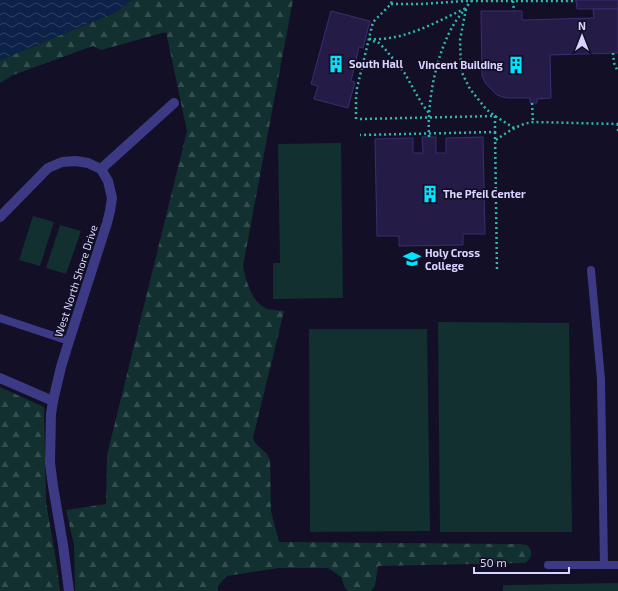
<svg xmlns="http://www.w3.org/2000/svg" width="618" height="591" font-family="'Exo 2',sans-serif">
<defs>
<pattern id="forest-firs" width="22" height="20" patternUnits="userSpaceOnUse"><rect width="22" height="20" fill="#12302f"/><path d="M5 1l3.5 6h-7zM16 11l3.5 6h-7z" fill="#344d4e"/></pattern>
<pattern id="water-waves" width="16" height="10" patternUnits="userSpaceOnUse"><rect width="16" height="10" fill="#0c2248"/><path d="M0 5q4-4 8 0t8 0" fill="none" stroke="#2f4163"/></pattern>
</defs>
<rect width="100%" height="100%" fill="#130f26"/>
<g fill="url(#forest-firs)">
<path d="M131,0h162l-50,266c3,15 8,34 22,42 5,2 13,2 19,3l-31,127 3,6 11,10 3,6 1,51 8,31 240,2 8,1c7,7 5,13 -2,18l-147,3 -3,20 -4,5h-23l-3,-3 -4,-11 -13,-9h-49l-52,8 -9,10v5h-143l-1,-46 -8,-35 40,-6 1,-49 80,-324 -21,-99 -65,18 -8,-4 -80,29 -13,8v-23l116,-48z"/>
<path d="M0,387l44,20 2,95 10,58 4,31h-60z"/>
</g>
<g fill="#12302f">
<path d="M341,143l2,155 -70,1v-36h7l-2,-119z"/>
<path d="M33,216l21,6 -14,44 -21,-6z"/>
<path d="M60,225l21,6 -15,43 -20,-6z"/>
<path d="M438,322l131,1 3,209h-132z"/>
<path d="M309,329h118l3,202 -120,1z"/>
<path d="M618,583v8h-115v-6z"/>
</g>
<path fill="url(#water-waves)" d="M0,0h131l-15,12 -116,48z"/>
<g fill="#241b47" stroke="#3b2d73">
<path d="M576,0h42v9h-41z"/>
<path d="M593,9h25v44l-68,2 1,43 -14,1v4h-7v-5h-24l-9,-3 -11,-11 -4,-8 -1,-65h41v9l72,-2z"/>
<path d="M331,11l39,10 -7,27 -4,-1 -8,34 4,1 -7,26 -34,-9 4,-13 -7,-2z"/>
<path d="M422,137h14v16h10v-15l37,-1 2,97h-22v11l-64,1v-10h-22l-2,-97 38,-1v15h10z"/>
</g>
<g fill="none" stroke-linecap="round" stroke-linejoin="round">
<g stroke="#2fb8b0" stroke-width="2.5" stroke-dasharray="2 3" stroke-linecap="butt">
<path d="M513,1l1,10"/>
<path d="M391,4h30l44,-3h111"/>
<path d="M466,9l-6,31 1,28 2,7 7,14 16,20 9,7 19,12"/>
<path d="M369,39c35,2 65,-16 95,-30"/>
<path d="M373,41l6,2 6,6 19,23 18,32 7,9"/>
<path d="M613,53l1,10 4,9"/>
<path d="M532,103l1,19"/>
<path d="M356,119v-21l1,-10 16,-66 18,-18 1,-4"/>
<path d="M360,119l135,-3v16l-135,3"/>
<path d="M618,131v-10"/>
<path d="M495,132l2,139"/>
<path d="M429,137c-2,-36 7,-83 25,-113 5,-8 11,-15 17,-23"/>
<path d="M496,140c11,-8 23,-16 37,-18l85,2"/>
</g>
<g stroke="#3d3a85" stroke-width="8">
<path d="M591,270l10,109 3,186"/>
<path d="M0,318l69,23"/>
<path d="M548,565h70"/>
</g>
<g stroke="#3d3a85" stroke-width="10">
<path d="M101,169l73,-66"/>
<path d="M0,217l48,-49 14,-6 14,-1 12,2 13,6 7,12 4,17 -2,13 -3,12 -38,118 -8,26 -8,34 -2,13 -1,49 3,23 10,59 6,46"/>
<path d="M0,378l53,23"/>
</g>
</g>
<defs>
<g id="building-bare" transform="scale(1.38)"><path d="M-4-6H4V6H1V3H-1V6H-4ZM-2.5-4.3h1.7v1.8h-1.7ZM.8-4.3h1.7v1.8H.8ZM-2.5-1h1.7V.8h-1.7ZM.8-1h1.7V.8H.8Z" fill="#00e5ff" stroke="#130f26" stroke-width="2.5" paint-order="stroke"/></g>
<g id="university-bare" transform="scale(1.38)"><path d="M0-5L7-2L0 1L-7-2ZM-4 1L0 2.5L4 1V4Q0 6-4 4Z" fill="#00e5ff" stroke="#130f26" stroke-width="2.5" paint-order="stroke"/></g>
</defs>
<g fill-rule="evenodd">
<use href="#building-bare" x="336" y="64"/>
<use href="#building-bare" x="516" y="65"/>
<use href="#building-bare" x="430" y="194"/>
<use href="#university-bare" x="412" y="259"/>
</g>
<g text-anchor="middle" stroke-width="3.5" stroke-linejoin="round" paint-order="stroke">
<g font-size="11" font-weight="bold" fill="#d9d4ff" stroke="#130f26" text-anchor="start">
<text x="349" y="68">South Hall</text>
<text x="503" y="69" text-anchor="end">Vincent Building</text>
<text x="443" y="198">The Pfeil Center</text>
<text x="425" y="257">Holy Cross<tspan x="425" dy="13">College</tspan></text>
</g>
<g font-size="11" fill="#d9d4ff" stroke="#130f26">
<text transform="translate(76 281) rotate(-72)" y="4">West North Shore Drive</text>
</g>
</g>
<g transform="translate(582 36)" stroke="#130f26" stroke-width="3" paint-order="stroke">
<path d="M0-3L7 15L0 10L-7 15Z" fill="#d9d4ff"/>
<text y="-6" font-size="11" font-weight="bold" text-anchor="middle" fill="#d9d4ff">N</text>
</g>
<path d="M474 567v6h95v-6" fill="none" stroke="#d9d4ff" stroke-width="2"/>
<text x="480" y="567" font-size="12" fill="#d9d4ff" stroke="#130f26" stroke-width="3" paint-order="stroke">50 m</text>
</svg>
